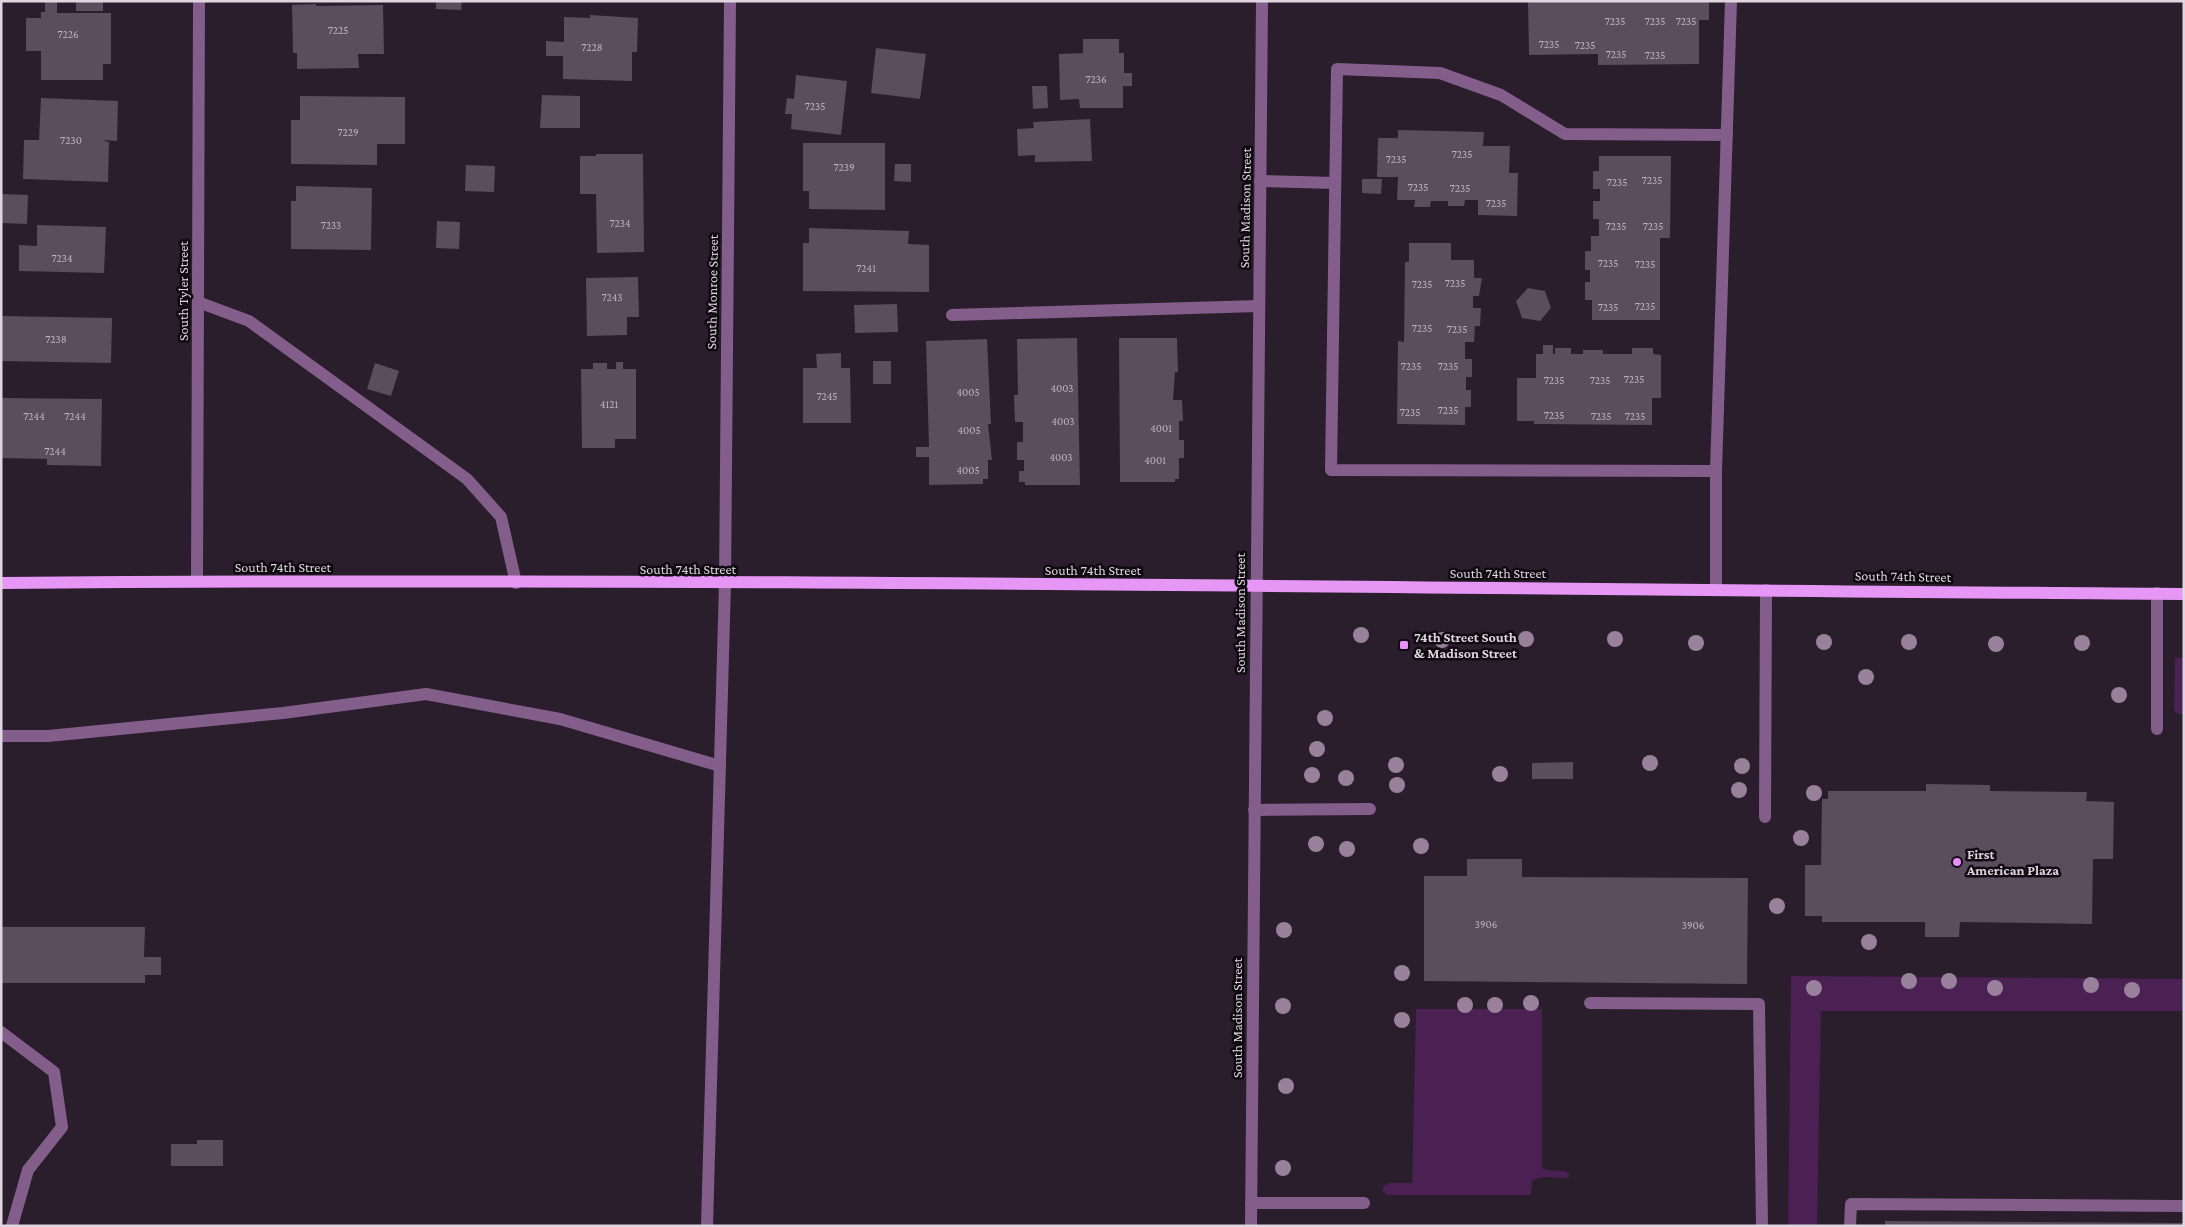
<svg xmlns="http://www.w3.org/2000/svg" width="2185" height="1227" font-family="'Crimson Pro',serif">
<rect width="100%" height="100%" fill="#2a1d2c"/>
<g fill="#4b2053">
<path d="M2175,658h9l-1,57 -7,-2 -2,-3z"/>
<path d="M1791,976l393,3v32h-363l-4,215h-29z"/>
<path d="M1416,1009h126v159c8,5 19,0 27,5v5l-25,-1 -12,3 -1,15h-144l-5,-5 2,-4 5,-3h23z"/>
</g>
<g fill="#5b4c5e">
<path d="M45,1h12v12h54v51h-8v16h-62v-29h-15v-33h15v-6h4z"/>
<rect x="76" y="1" width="27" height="10"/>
<path d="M436,1h26l-1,9 -25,-1z"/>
<path d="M1528,1h181v19h-10v44l-101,1v-11l-69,1z"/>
<path d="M316,4v2l67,-1 1,49h-26l1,14 -62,1v-16h-4l-1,-48z"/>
<path d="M590,15l48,3 -1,34h-5v29l-69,-2v-23h-17v-15l18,1v-25l26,1z"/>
<path d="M1083,39h36v14h5v20h8v13h-9v22h-43l-1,-9 -19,1 -1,-46 24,-1z"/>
<path d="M876,48l50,6 -6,45 -49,-6z"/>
<path d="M796,75l51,6 -6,54 -50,-6 1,-15h-7l2,-16 7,1z"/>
<path d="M1032,86h15l1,22 -15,1z"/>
<path d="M542,95l38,1v32h-40z"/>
<path d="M300,96l105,1v47h-28v21l-86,-1v-44h9z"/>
<path d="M41,98l77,3 -1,40 -14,-1 6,2 -1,40 -85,-3 1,-39h15z"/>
<path d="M1090,119l2,42 -57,1v-7l-17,1 -1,-27 17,-1 -1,-6z"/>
<path d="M1398,130l86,2 -1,14h27l-1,27h9l-1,43 -39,-1v-15h-13l-1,6h-16v-5h-17l-1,6h-16l1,-7h-18l1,-23h-21l1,-39h20z"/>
<path d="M803,143h82v67l-76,-1v-18h-6z"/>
<path d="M596,154h47l1,98 -47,1 -1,-59h-16v-38h16z"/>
<path d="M1599,156h72l-1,82h-10v82h-68v-20h-7v-18h5v-12h-5v-19h6v-15h8v-17h-6v-18h7v-12h-7v-18h6z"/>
<path d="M895,164h16v18l-17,-1z"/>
<path d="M466,165l29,1 -1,26 -29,-1z"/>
<path d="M1362,179h20l-1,15 -19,-1z"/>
<path d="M296,186l76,2 -1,62 -80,-1v-48h5z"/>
<path d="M1,194l27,1 -1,29 -26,-1z"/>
<path d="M437,221l23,1 -1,27 -23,-1z"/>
<path d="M37,225l69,2 -2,46 -85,-2v-26l18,1z"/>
<path d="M809,228l100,3 -1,13 21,1v47l-126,-1v-48h6z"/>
<path d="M1409,243h42v17h23v18h8l-3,18h-6v12h8l-1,18h-5l-1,16h-9v17h7v18h-6v13h5v17h-6v18l-68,-1 1,-83 6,1 1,-80h4z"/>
<path d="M638,277l1,40h-12v18l-40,1 -1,-58z"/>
<path d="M1528,288l17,3 6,17 -11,13 -18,-3 -6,-17z"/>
<path d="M897,304l1,28 -43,1 -1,-28z"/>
<path d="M1,316l111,2 -1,45 -110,-2z"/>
<path d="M1077,338l3,147h-55v-3h-6v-11h5v-11h-7v-18h6v-20h-8l-1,-27h4l-1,-56z"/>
<path d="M1119,338h58l1,34h-3l-2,28h9l1,21h-4v19h5v18h-5v21h-4v3h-55z"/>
<path d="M987,339l4,85h-3l4,36h-4v19h-5v5l-54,1v-28h-13v-10h13l-3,-106z"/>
<path d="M1543,345h10v9h2v-6h16v6h12v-4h20v4h29v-6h21v6l8,1v43h-9v27l-118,-1v-3h-17v-43h19v-24h7z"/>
<path d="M841,353v15h9l1,55h-48v-55h14l-1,-14z"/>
<rect x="873" y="361" width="18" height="23"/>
<path d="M616,362h7v7h13v70h-21v9h-33l-1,-79h12v-6h14v6h9z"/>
<path d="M375,363l24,8 -8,25 -24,-7z"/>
<path d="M2,398l100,1 -1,67 -54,-1v-6l-45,-1z"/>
<path d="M1573,762v17h-41v-16z"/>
<path d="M1926,784l64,1v6l97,1 -1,9 28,1 -1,57h-20l-1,65 -132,-2 -1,15h-34v-15h-103v-6h-17v-51h16l1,-66h6v-8h98z"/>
<path d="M1467,859h55v18l226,1 -1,106 -323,-3v-105h43z"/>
<path d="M1,927h144l-1,30h17v18h-16v8h-144z"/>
<path d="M197,1140h26v26h-52v-22h26z"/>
<path d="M1885,1221l299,2v3h-299z"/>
</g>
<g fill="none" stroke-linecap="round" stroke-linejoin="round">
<g stroke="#835e8a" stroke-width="12">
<path d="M1260,181l75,2"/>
<path d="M198,302l51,19 218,158 34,38 15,66"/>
<path d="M952,315l307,-9"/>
<path d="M1716,471l-385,-1 6,-401 103,4 61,22 64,39 162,1"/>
<path d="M197,581l2,-580"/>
<path d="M1716,590v-119l15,-470"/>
<path d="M2157,593v136"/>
<path d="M1,736h47l235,-23 143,-19 134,25 160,47"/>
<path d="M1254,810l116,-1"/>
<path d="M1765,817l1,-227"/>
<path d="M1590,1003l169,1 3,222"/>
<path d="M1,1032l53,40 8,55 -34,43 -16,56"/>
<path d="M1251,1203h113"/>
<path d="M707,1226l18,-642 5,-583"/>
<path d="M1251,1226l11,-1225"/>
<path d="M1850,1226l1,-22 333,2"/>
</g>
<path stroke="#e697f5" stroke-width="12" d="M1,583c728,-6 1455,6 2183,11"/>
</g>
<g fill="#99819c">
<circle cx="1361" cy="635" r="8"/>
<circle cx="1526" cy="639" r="8"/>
<circle cx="1615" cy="639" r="8"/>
<circle cx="1442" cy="640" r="8"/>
<circle cx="1824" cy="642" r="8"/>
<circle cx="1909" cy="642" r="8"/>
<circle cx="1696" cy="643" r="8"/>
<circle cx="2082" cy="643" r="8"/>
<circle cx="1996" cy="644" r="8"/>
<circle cx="1866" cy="677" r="8"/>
<circle cx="2119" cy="695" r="8"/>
<circle cx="1325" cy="718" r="8"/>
<circle cx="1317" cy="749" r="8"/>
<circle cx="1650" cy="763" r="8"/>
<circle cx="1396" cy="765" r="8"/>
<circle cx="1742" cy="766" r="8"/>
<circle cx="1500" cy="774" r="8"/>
<circle cx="1312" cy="775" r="8"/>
<circle cx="1346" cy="778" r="8"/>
<circle cx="1397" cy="785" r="8"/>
<circle cx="1739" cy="790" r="8"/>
<circle cx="1814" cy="793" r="8"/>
<circle cx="1801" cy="838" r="8"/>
<circle cx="1316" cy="844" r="8"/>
<circle cx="1421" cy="846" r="8"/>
<circle cx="1347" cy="849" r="8"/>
<circle cx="1777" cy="906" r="8"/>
<circle cx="1284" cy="930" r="8"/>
<circle cx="1869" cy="942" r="8"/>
<circle cx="1402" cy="973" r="8"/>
<circle cx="1909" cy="981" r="8"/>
<circle cx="1949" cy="981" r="8"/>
<circle cx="2091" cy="985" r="8"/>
<circle cx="1814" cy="988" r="8"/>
<circle cx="1995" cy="988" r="8"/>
<circle cx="2132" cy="990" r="8"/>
<circle cx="1531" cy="1003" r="8"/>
<circle cx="1465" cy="1005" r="8"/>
<circle cx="1495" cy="1005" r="8"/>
<circle cx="1283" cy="1006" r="8"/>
<circle cx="1402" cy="1020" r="8"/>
<circle cx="1286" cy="1086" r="8"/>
<circle cx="1283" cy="1168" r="8"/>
</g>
<g fill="#eb8dfc" stroke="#0f0a10" stroke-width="2">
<rect x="1399" y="640" width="10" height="10" rx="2.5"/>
<circle cx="1957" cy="862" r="5"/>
</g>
<g text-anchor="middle" stroke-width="5" stroke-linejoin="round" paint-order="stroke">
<g font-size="11" fill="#beb4c0">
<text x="1615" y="25">7235</text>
<text x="1655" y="25">7235</text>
<text x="1686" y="25">7235</text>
<text x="338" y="34">7225</text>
<text x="68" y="38">7226</text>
<text x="1549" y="48">7235</text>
<text x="1585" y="49">7235</text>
<text x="592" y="51">7228</text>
<text x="1616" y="58">7235</text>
<text x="1655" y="59">7235</text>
<text x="1096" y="83">7236</text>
<text x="815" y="110">7235</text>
<text x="348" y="136">7229</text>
<text x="71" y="144">7230</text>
<text x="1462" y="158">7235</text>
<text x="1396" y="163">7235</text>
<text x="844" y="171">7239</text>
<text x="1652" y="184">7235</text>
<text x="1617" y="186">7235</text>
<text x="1418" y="191">7235</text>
<text x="1460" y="192">7235</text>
<text x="1496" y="207">7235</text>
<text x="620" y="227">7234</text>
<text x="331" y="229">7233</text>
<text x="1616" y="230">7235</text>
<text x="1653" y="230">7235</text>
<text x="62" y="262">7234</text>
<text x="1608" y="267">7235</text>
<text x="1645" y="268">7235</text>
<text x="866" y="272">7241</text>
<text x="1455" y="287">7235</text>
<text x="1422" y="288">7235</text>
<text x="612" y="301">7243</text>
<text x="1645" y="310">7235</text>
<text x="1608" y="311">7235</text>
<text x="1422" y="332">7235</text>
<text x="1457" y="333">7235</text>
<text x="56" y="343">7238</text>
<text x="1411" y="370">7235</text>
<text x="1448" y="370">7235</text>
<text x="1634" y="383">7235</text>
<text x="1554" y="384">7235</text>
<text x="1600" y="384">7235</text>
<text x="1062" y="392">4003</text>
<text x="968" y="396">4005</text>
<text x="827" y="400">7245</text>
<text x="609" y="408">4121</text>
<text x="1448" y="414">7235</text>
<text x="1410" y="416">7235</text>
<text x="1554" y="419">7235</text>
<text x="34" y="420">7244</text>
<text x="75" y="420">7244</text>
<text x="1601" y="420">7235</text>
<text x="1635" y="420">7235</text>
<text x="1063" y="425">4003</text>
<text x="1161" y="432">4001</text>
<text x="969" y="434">4005</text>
<text x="55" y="455">7244</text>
<text x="1061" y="461">4003</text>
<text x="1155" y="464">4001</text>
<text x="968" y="474">4005</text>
<text x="1486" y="928">3906</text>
<text x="1693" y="929">3906</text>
</g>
<g font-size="14" fill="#dfd6e0" stroke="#0f0a10">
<text transform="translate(1245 208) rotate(-89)" y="5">South Madison Street</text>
<text transform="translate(183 291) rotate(-90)" y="5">South Tyler Street</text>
<text transform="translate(712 292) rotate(-89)" y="5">South Monroe Street</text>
<text x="283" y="572">South 74th Street</text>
<text x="688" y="574">South 74th Street</text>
<text x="1093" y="575">South 74th Street</text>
<text x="1498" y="578">South 74th Street</text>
<text transform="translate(1903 576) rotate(1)" y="5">South 74th Street</text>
<text transform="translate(1240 613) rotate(-90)" y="5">South Madison Street</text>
<text transform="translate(1237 1018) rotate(-90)" y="5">South Madison Street</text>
</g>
<g font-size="14" font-weight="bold" fill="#dfd6e0" stroke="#0f0a10" text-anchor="start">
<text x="1414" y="642">74th Street South<tspan x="1414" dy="16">&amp; Madison Street</tspan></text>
<text x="1967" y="859">First<tspan x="1967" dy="16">American Plaza</tspan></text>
</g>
</g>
<rect width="2185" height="1227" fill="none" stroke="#dfd6e0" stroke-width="5"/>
</svg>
